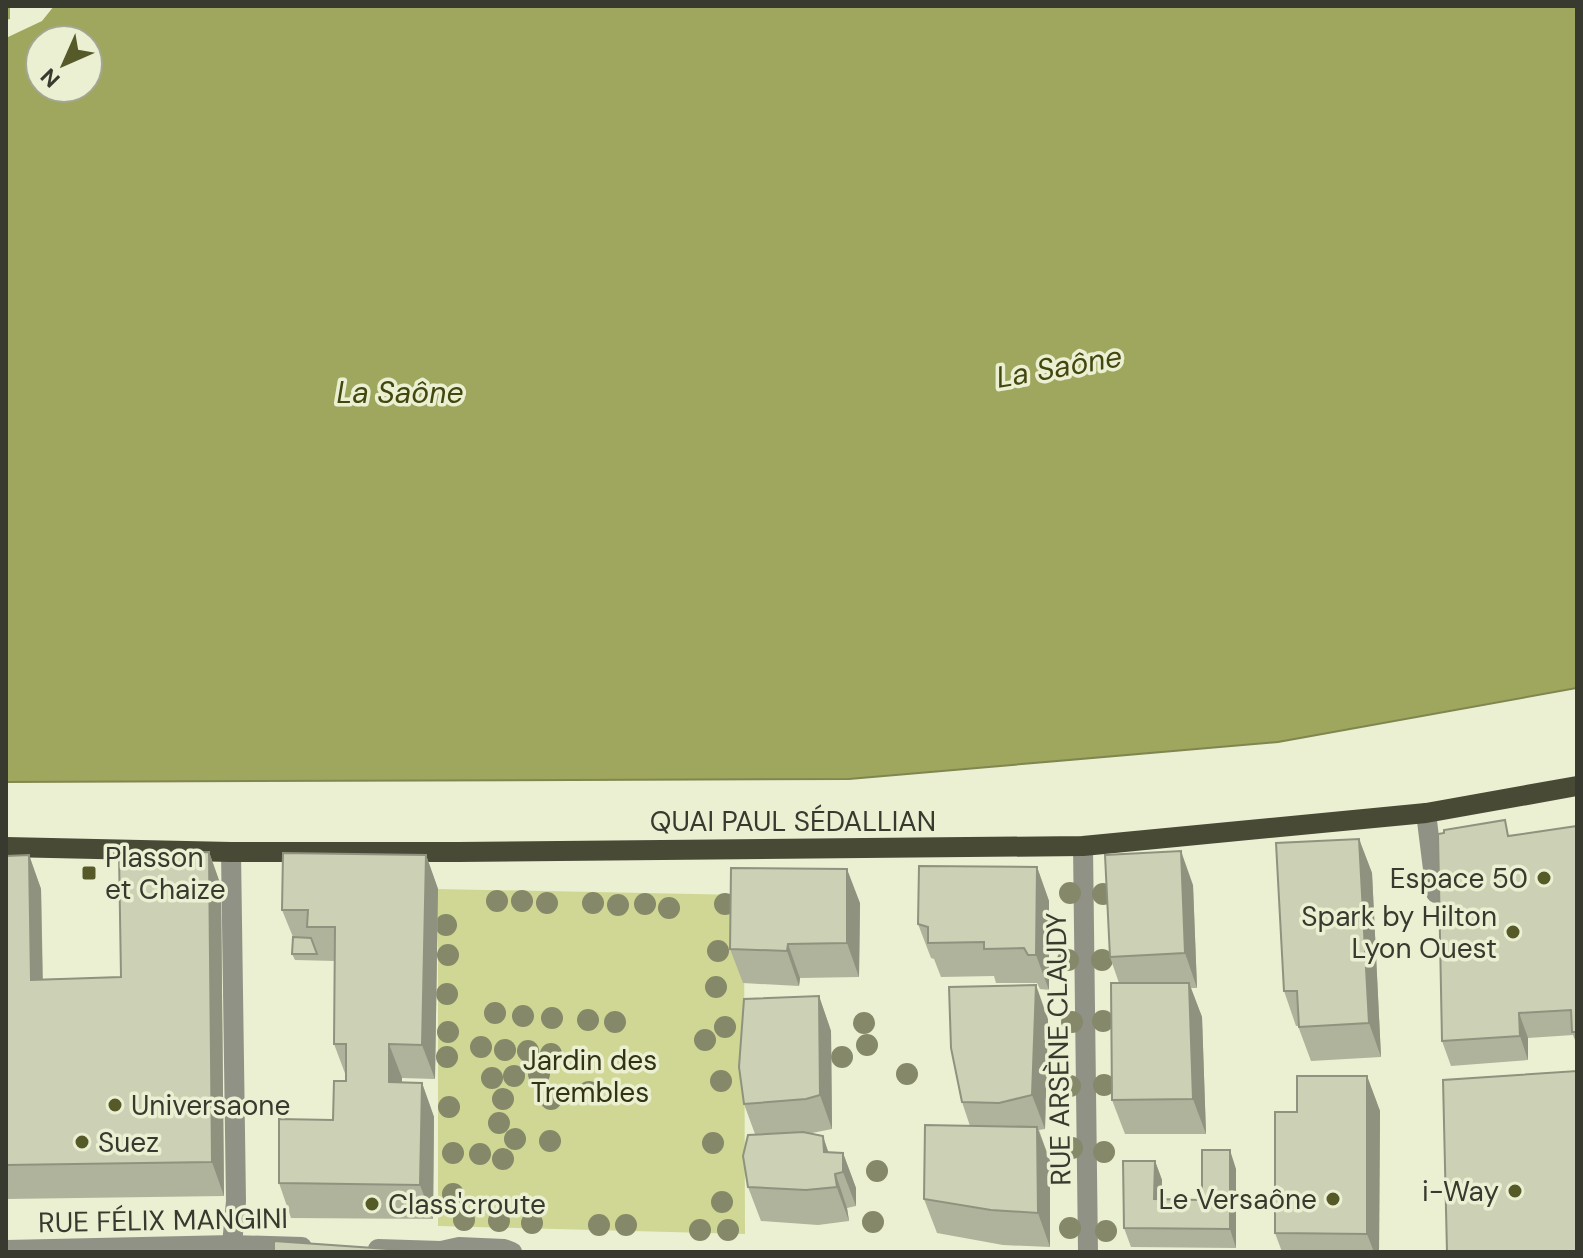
<svg xmlns="http://www.w3.org/2000/svg" width="1583" height="1258" font-family="'DM Sans',sans-serif">
<rect width="100%" height="100%" fill="#ecf0d2"/>
<path fill="#d0d795" d="M438,889l306,6 1,339 -307,-8z"/>
<path fill="#9fa65d" stroke="#80864f" stroke-width="2" fill-rule="evenodd" d="M6,6h1571v682l-299,54 -429,37 -843,3zM40,40h48v48h-48z"/>
<path fill="#ecf0d2" d="M10,6h44l-12,15 -36,17v-18l4,-1z"/>
<g fill="none" stroke-linecap="round" stroke-linejoin="round">
<g stroke="#919286" stroke-width="20">
<path d="M1426,813l10,80"/>
<path d="M1083,846l5,406"/>
<path d="M231,852l5,349 -4,44"/>
<path d="M378,1249l63,2 18,-4 45,2 8,3"/>
<path d="M6,1250l226,-5 70,2"/>
</g>
<path stroke="#484a36" stroke-width="20" d="M6,847l225,5h227l625,-6 343,-33 151,-27"/>
</g>
<g fill="#858869">
<circle cx="1070" cy="893" r="11"/>
<circle cx="1103" cy="894" r="11"/>
<circle cx="497" cy="901" r="11"/>
<circle cx="522" cy="901" r="11"/>
<circle cx="547" cy="903" r="11"/>
<circle cx="593" cy="903" r="11"/>
<circle cx="645" cy="904" r="11"/>
<circle cx="725" cy="904" r="11"/>
<circle cx="618" cy="905" r="11"/>
<circle cx="669" cy="908" r="11"/>
<circle cx="446" cy="925" r="11"/>
<circle cx="718" cy="951" r="11"/>
<circle cx="448" cy="955" r="11"/>
<circle cx="1068" cy="960" r="11"/>
<circle cx="1102" cy="960" r="11"/>
<circle cx="716" cy="987" r="11"/>
<circle cx="447" cy="994" r="11"/>
<circle cx="495" cy="1013" r="11"/>
<circle cx="523" cy="1016" r="11"/>
<circle cx="552" cy="1018" r="11"/>
<circle cx="588" cy="1020" r="11"/>
<circle cx="1103" cy="1021" r="11"/>
<circle cx="615" cy="1022" r="11"/>
<circle cx="1072" cy="1022" r="11"/>
<circle cx="864" cy="1023" r="11"/>
<circle cx="725" cy="1027" r="11"/>
<circle cx="448" cy="1032" r="11"/>
<circle cx="705" cy="1040" r="11"/>
<circle cx="867" cy="1045" r="11"/>
<circle cx="481" cy="1047" r="11"/>
<circle cx="505" cy="1050" r="11"/>
<circle cx="528" cy="1051" r="11"/>
<circle cx="551" cy="1054" r="11"/>
<circle cx="447" cy="1057" r="11"/>
<circle cx="842" cy="1057" r="11"/>
<circle cx="539" cy="1074" r="11"/>
<circle cx="907" cy="1074" r="11"/>
<circle cx="514" cy="1076" r="11"/>
<circle cx="492" cy="1078" r="11"/>
<circle cx="721" cy="1081" r="11"/>
<circle cx="1104" cy="1085" r="11"/>
<circle cx="1070" cy="1086" r="11"/>
<circle cx="589" cy="1092" r="11"/>
<circle cx="503" cy="1099" r="11"/>
<circle cx="551" cy="1099" r="11"/>
<circle cx="449" cy="1107" r="11"/>
<circle cx="499" cy="1123" r="11"/>
<circle cx="515" cy="1139" r="11"/>
<circle cx="550" cy="1141" r="11"/>
<circle cx="713" cy="1143" r="11"/>
<circle cx="1072" cy="1148" r="11"/>
<circle cx="1104" cy="1152" r="11"/>
<circle cx="453" cy="1153" r="11"/>
<circle cx="480" cy="1154" r="11"/>
<circle cx="503" cy="1159" r="11"/>
<circle cx="877" cy="1171" r="11"/>
<circle cx="453" cy="1194" r="11"/>
<circle cx="722" cy="1202" r="11"/>
<circle cx="464" cy="1220" r="11"/>
<circle cx="499" cy="1221" r="11"/>
<circle cx="873" cy="1222" r="11"/>
<circle cx="532" cy="1223" r="11"/>
<circle cx="599" cy="1225" r="11"/>
<circle cx="626" cy="1225" r="11"/>
<circle cx="1070" cy="1228" r="11"/>
<circle cx="700" cy="1230" r="11"/>
<circle cx="728" cy="1230" r="11"/>
<circle cx="1106" cy="1231" r="11"/>
</g>
<g fill="#afb39b">
<path d="M1577,826v219l-4,-10 -45,3v22l-77,6 -9,-25 69,-205z"/>
<path d="M1359,839l13,34 9,184 -70,4 -13,-35h-2l-12,-35z"/>
<path d="M209,852l12,34 3,310 -218,3v-343l23,-1 12,34 2,90 78,-2z"/>
<path d="M426,855l12,34 -3,190 -33,-1v4l20,1 12,34 -1,102 -142,-1 -12,-35 54,-63 13,-39v-5l-12,-32 1,-83 -40,-1 -3,-6 1,-17 -11,-27z"/>
<path d="M1037,867l12,34v89l-9,-1 -3,-6h-41l-2,-7 -53,1 -7,-18 -3,-1 -13,-34z"/>
<path d="M1193,885l4,103h-6l11,29 4,117h-81l-13,-34 7,-117 -9,-26z"/>
<path d="M860,903l-1,74 -59,1 -1,8 -56,-3 -13,-34z"/>
<path d="M819,996l12,35 1,98 -20,4 17,19 14,1 13,35v18l-9,2 2,13 -31,4 -57,-4 -13,-34 7,-53 -11,-30z"/>
<path d="M1048,1019l-3,110 -6,1 11,31v86l-47,-2 -66,-12 -13,-34 46,-73 -8,-24z"/>
<path d="M1367,1076l13,35 -1,141h-97l-7,-19 22,-121z"/>
<path d="M1155,1161l7,19 -1,19 41,1 34,-31v79l-105,-1 -7,-19z"/>
</g>
<g fill="#8f927e">
<path d="M1359,839l13,34 9,184 -12,-34z"/>
<path d="M1181,851l12,34 4,103 -12,-35z"/>
<path d="M209,852l12,34 3,310 -12,-34z"/>
<path d="M29,855l12,34 2,125 -12,-34z"/>
<path d="M426,855l12,34 -3,190 -13,-34z"/>
<path d="M1037,867l12,34v89l-13,-35z"/>
<path d="M847,869l13,34 -1,74 -12,-34z"/>
<path d="M788,944l12,34 -1,8 -12,-35z"/>
<path d="M1189,983l13,34 4,117 -13,-35z"/>
<path d="M1036,985l12,34 -3,110 -13,-34z"/>
<path d="M819,996l12,35 1,98 -12,-34z"/>
<path d="M1519,1013l9,25v22l-8,-24z"/>
<path d="M389,1044l13,34 -1,38 -12,-34z"/>
<path d="M1367,1076l13,35 -1,141h-5l-7,-18z"/>
<path d="M422,1083l12,34 -1,102 -13,-34z"/>
<path d="M1037,1127l13,34v86l-12,-34z"/>
<path d="M823,1136l24,72 2,13 -25,-69z"/>
<path d="M1230,1150l6,19v79l-6,-19z"/>
<path d="M843,1153l13,35v18l-13,-34z"/>
<path d="M1155,1161l7,19 -1,38 -7,-19z"/>
</g>
<g fill="#ccd0b4" stroke="#8f927e" stroke-width="2">
<path d="M1505,820l3,16 69,-10v206h-5l-1,-22 -52,3 1,23 -78,5 -4,-207 6,-1v-3z"/>
<path d="M1359,839l10,184 -70,4 -2,-36h-13l-8,-148z"/>
<path d="M1181,851l4,102 -75,4 -5,-102z"/>
<path d="M209,852l3,310 -206,3v-309l23,-1 2,125 90,-3 -2,-123z"/>
<path d="M283,853l143,2 -4,190 -33,-1v38l33,1 -2,102 -141,-2v-64l54,1 1,-39h12v-37h-12l1,-117h-28l1,-17h-26z"/>
<path d="M919,866l118,1 -1,88h-8l-4,-7 -40,1v-7l-56,1v-16l-10,-3z"/>
<path d="M731,868l116,1v74l-59,1 -1,7 -57,-2z"/>
<path d="M293,937l18,1 6,16h-25z"/>
<path d="M1111,983h78l4,116 -81,1z"/>
<path d="M1036,985l-4,110 -33,8 -37,-1 -11,-54 -2,-61z"/>
<path d="M819,996l1,99 -14,4 -62,5 -5,-37 5,-68z"/>
<path d="M1577,1071v181h-130l-4,-172z"/>
<path d="M1297,1076h70v158l-92,-1v-121h22z"/>
<path d="M925,1125l112,2 1,86 -47,-3 -67,-11z"/>
<path d="M803,1132l20,4 1,16 19,1v19l-8,2 2,13 -31,3 -58,-3 -5,-31 5,-21z"/>
<path d="M1202,1150h28v79l-106,-1 -1,-67h32l-1,38 48,1z"/>
<path d="M274,1241l128,9v2h-128z"/>
</g>
<g fill="#565a28" stroke="#ecf0d2" stroke-width="3">
<rect x="81" y="865" width="16" height="16" rx="4"/>
<circle cx="1544" cy="878" r="8"/>
<circle cx="1513" cy="932" r="8"/>
<circle cx="115" cy="1105" r="8"/>
<circle cx="82" cy="1142" r="8"/>
<circle cx="1515" cy="1191" r="8"/>
<circle cx="1333" cy="1199" r="8"/>
<circle cx="372" cy="1204" r="8"/>
</g>
<g text-anchor="middle" stroke-width="7" stroke-linejoin="round" paint-order="stroke">
<g font-size="28" fill="#393a2f" stroke="#ecf0d2">
<text x="793" y="831">QUAI PAUL SÉDALLIAN</text>
<text transform="translate(1058 1049) rotate(-91)" y="10">RUE ARSÈNE CLAUDY</text>
<text transform="translate(163 1220) rotate(-1)" y="10">RUE FÉLIX MANGINI</text>
</g>
<g font-size="28" fill="#393a2f" stroke="#ecf0d2" text-anchor="start">
<text x="105" y="867">Plasson<tspan x="105" dy="32">et Chaize</tspan></text>
<text x="1528" y="888" text-anchor="end">Espace 50</text>
<text x="1497" y="926" text-anchor="end">Spark by Hilton<tspan x="1497" dy="32">Lyon Ouest</tspan></text>
<text x="131" y="1115">Universaone</text>
<text x="98" y="1152">Suez</text>
<text x="1499" y="1201" text-anchor="end">i-Way</text>
<text x="1317" y="1209" text-anchor="end">Le Versaône</text>
<text x="388" y="1214">Class'croute</text>
</g>
<g font-size="28" fill="#313313" stroke="#ecf0d2">
<text x="590" y="1070">Jardin des<tspan x="590" dy="32">Trembles</tspan></text>
</g>
<g font-size="30" font-style="italic" fill="#43470f" stroke="#ecf0d2">
<text transform="translate(1059 367) rotate(-10)" y="10">La Saône</text>
<text x="400" y="403">La Saône</text>
</g>
</g>
<rect width="1583" height="1258" fill="none" stroke="#393a2f" stroke-width="16"/>
<g transform="translate(64 64) rotate(225)"><circle r="38" fill="#ecf0d2" stroke="#a4a791" stroke-width="2"/>
<path d="M0-6L14 30L0 20L-14 30Z" fill="#565a28"/>
<text y="-12" font-size="22" font-weight="bold" text-anchor="middle" fill="#393a2f">N</text>
</g>
</svg>
